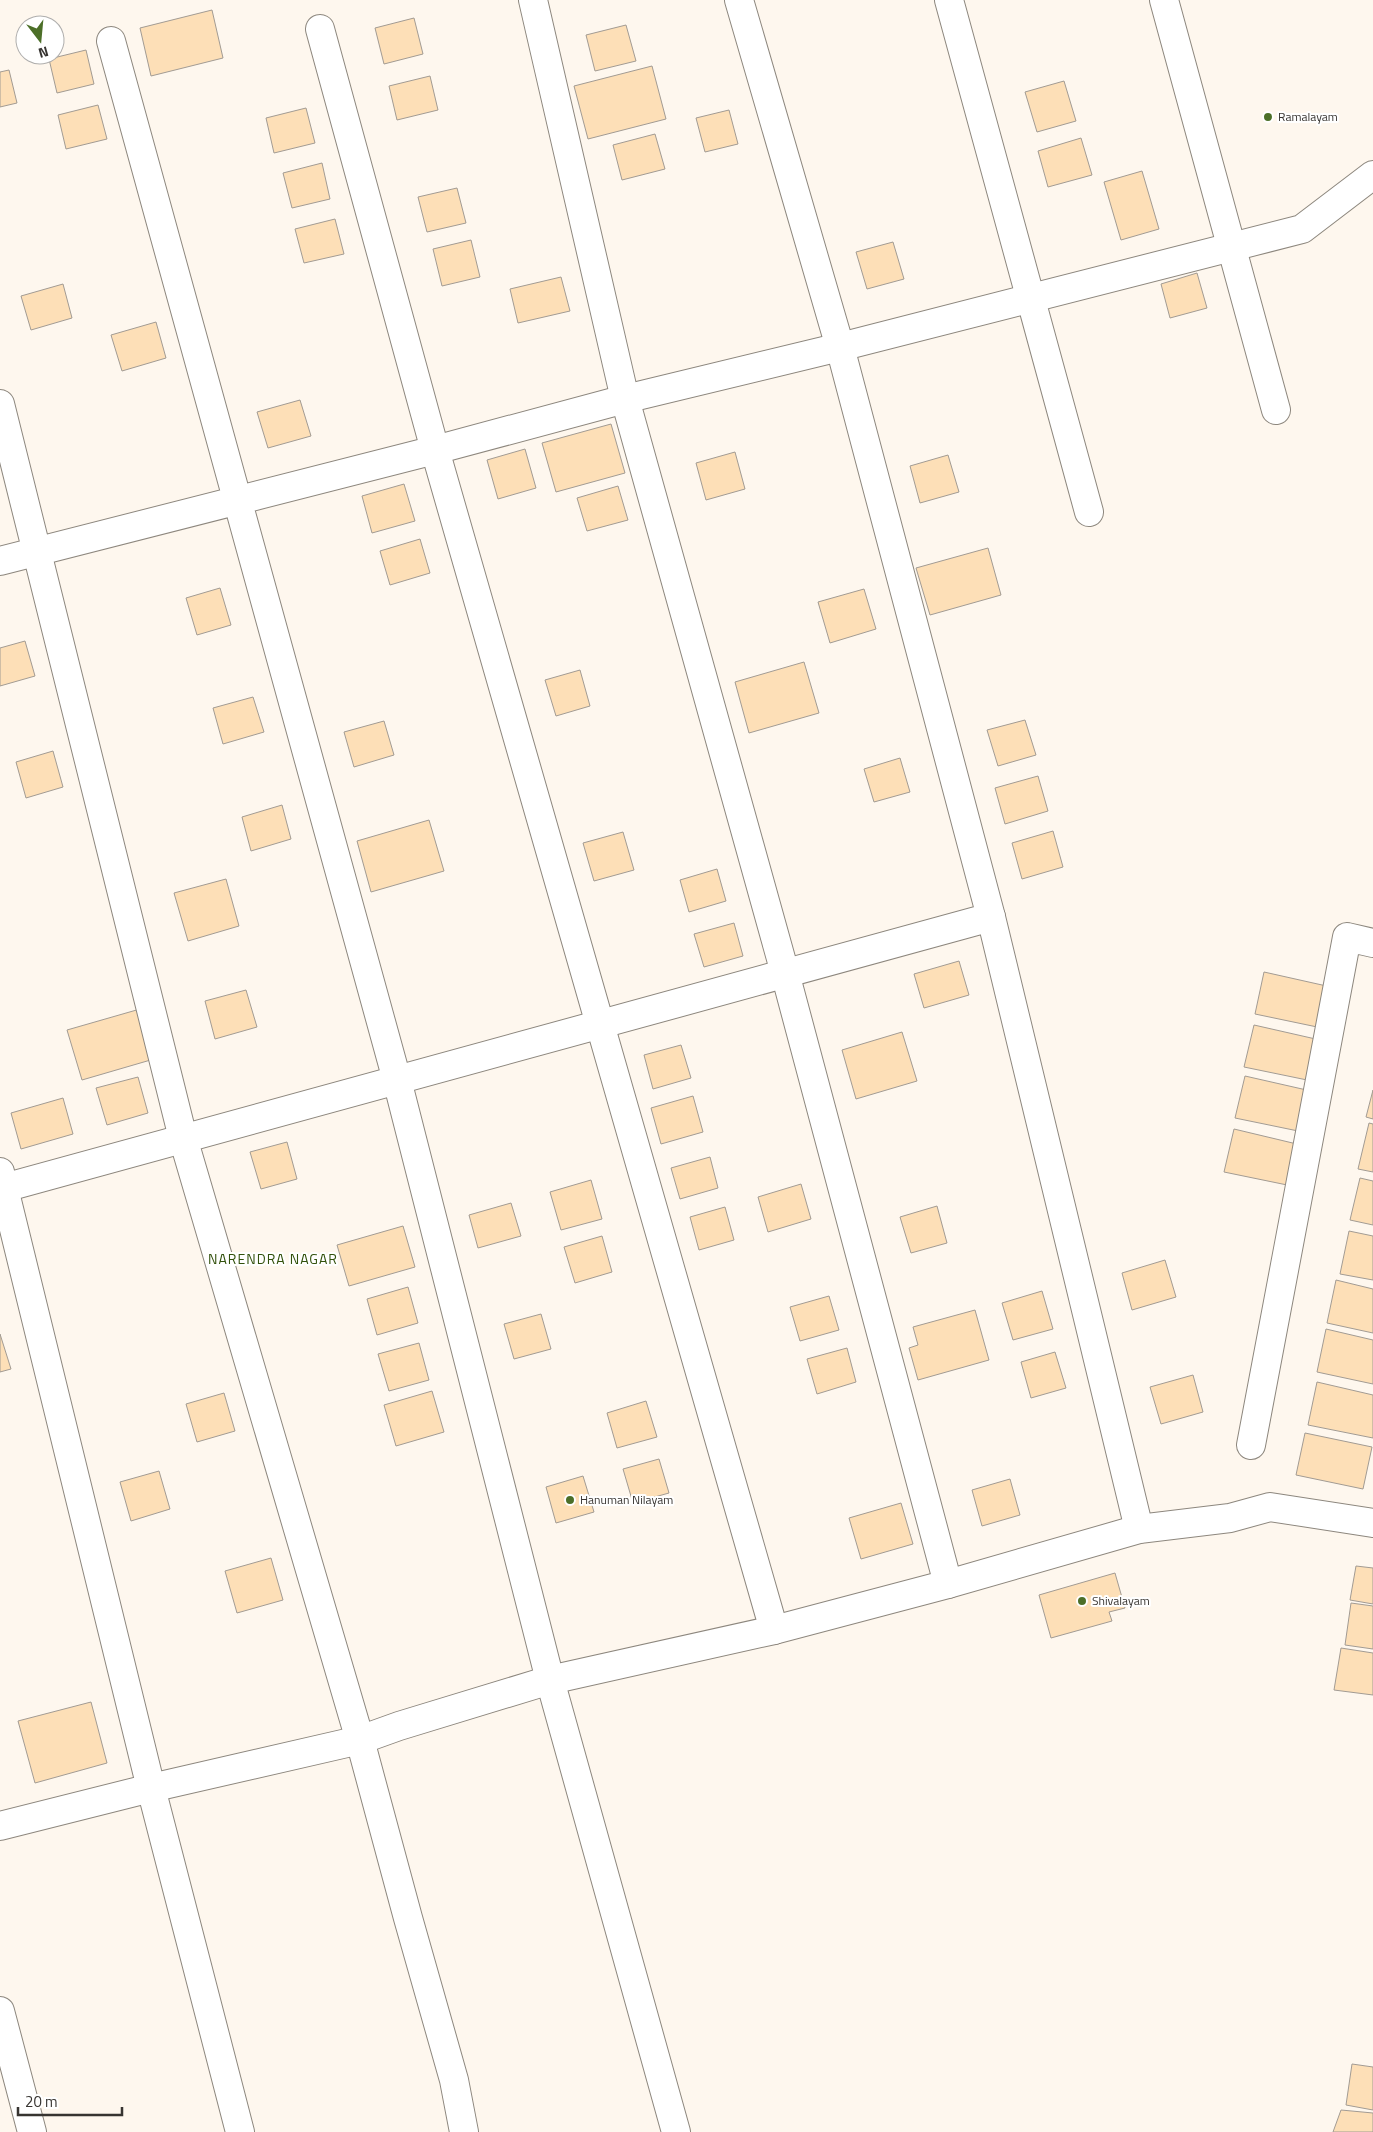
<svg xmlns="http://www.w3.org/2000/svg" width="1373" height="2132" font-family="'Titillium Web',sans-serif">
<rect width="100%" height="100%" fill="#fef7ee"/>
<g fill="#fddfb7" stroke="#a29b93">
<path d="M212,10l11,48 -72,18 -11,-48z"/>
<path d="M414,18l9,36 -39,10 -9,-36z"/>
<path d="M626,25l10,36 -41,10 -9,-36z"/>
<path d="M86,50l8,34 -37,9 -8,-34z"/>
<path d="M652,66l14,53 -78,20 -14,-53z"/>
<path d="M9,70l8,33 -17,4v-35z"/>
<path d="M430,76l8,34 -41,10 -8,-34z"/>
<path d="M1064,81l12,40 -39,11 -12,-40z"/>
<path d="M98,105l9,34 -41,10 -8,-34z"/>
<path d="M306,108l9,35 -41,10 -8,-35z"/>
<path d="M729,110l9,34 -33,8 -9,-34z"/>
<path d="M655,134l10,35 -43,11 -9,-35z"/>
<path d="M1081,138l11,37 -44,12 -10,-36z"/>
<path d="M322,163l8,36 -38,9 -9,-35z"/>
<path d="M1142,171l17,58 -38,11 -17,-58z"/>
<path d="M457,188l9,35 -39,9 -9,-35z"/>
<path d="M335,219l9,35 -40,9 -9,-34z"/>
<path d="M471,240l9,37 -38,9 -9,-37z"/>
<path d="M893,242l11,37 -37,10 -11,-37z"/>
<path d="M1197,273l10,35 -37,10 -9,-34z"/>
<path d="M561,277l9,34 -52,12 -8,-34z"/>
<path d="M63,284l9,34 -41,12 -10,-34z"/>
<path d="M156,322l10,36 -44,13 -11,-36z"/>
<path d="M300,400l11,36 -43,12 -11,-36z"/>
<path d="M611,424l14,49 -69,19 -14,-49z"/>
<path d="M525,449l11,39 -38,11 -11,-39z"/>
<path d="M735,452l10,37 -39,11 -10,-37z"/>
<path d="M948,455l11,37 -39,11 -10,-37z"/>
<path d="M404,484l11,37 -43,12 -10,-37z"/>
<path d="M618,486l10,34 -41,11 -10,-33z"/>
<path d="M420,539l10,34 -40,12 -10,-34z"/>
<path d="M988,548l13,47 -71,20 -14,-47z"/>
<path d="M220,588l11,37 -34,10 -11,-37z"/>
<path d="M864,589l12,40 -46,14 -12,-41z"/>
<path d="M25,641l10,35 -35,10v-38z"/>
<path d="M804,662l15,51 -70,20 -14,-51z"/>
<path d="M580,670l10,36 -34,10 -11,-36z"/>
<path d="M253,697l11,35 -41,12 -10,-36z"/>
<path d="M1025,720l11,35 -38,11 -11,-36z"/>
<path d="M384,721l10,34 -40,12 -10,-35z"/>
<path d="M53,751l10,36 -37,11 -10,-36z"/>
<path d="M900,758l10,34 -36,10 -10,-33z"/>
<path d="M1038,776l10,35 -43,13 -10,-36z"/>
<path d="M282,805l9,34 -40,12 -9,-34z"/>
<path d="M429,820l15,51 -73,21 -14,-51z"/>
<path d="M1053,831l10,36 -41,12 -10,-36z"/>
<path d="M623,832l11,38 -40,11 -11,-38z"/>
<path d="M717,869l9,32 -37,11 -9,-32z"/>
<path d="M226,879l13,47 -51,15 -14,-48z"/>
<path d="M734,923l9,33 -39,11 -10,-33z"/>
<path d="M959,961l10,34 -45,13 -10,-34z"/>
<path d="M1264,972l67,15 -9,41 -67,-14z"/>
<path d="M246,990l11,37 -42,12 -10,-38z"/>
<path d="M140,1009l14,50 -72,21 -15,-50z"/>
<path d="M1254,1025l66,15 -8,41 -68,-14z"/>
<path d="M902,1032l15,49 -61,18 -14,-49z"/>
<path d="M681,1045l10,33 -38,11 -9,-34z"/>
<path d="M1245,1076l66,15 -8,41 -68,-14z"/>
<path d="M138,1077l10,36 -41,12 -11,-37z"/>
<path d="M1373,1090v29l-7,-2z"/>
<path d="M693,1096l10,36 -42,12 -10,-36z"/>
<path d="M63,1098l10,36 -52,15 -10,-36z"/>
<path d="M1369,1123l4,1v48l-15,-3z"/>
<path d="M1234,1129l67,16 -9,41 -68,-14z"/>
<path d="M287,1142l10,37 -36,10 -11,-37z"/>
<path d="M710,1157l8,31 -38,11 -9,-31z"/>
<path d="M1360,1178l13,3v44l-23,-5z"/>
<path d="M591,1180l11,39 -41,11 -11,-38z"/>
<path d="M801,1184l10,35 -43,13 -10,-35z"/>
<path d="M511,1203l10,33 -43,12 -9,-33z"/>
<path d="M937,1206l10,37 -36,10 -11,-36z"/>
<path d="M725,1207l9,33 -35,10 -9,-33z"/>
<path d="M403,1226l12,41 -66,19 -12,-41z"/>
<path d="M1349,1231l24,5v44l-33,-6z"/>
<path d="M602,1236l10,36 -37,11 -11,-36z"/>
<path d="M1165,1260l11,37 -44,13 -10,-37z"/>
<path d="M1336,1280l37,9v44l-46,-10z"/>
<path d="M408,1287l10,36 -41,12 -10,-36z"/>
<path d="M1042,1291l11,38 -40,11 -11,-37z"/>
<path d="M829,1296l10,34 -39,11 -10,-34z"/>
<path d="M975,1310l14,50 -71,20 -9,-32 9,-3 -5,-18z"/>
<path d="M541,1314l10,35 -37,10 -10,-35z"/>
<path d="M1326,1329l47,11v44l-56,-12z"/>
<path d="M0,1334l11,35 -11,3z"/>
<path d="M419,1343l10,37 -40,11 -11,-37z"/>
<path d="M847,1348l9,34 -39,12 -10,-35z"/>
<path d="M1055,1352l11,36 -35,10 -10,-36z"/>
<path d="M1193,1375l10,37 -42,12 -11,-37z"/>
<path d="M1317,1382l56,13v43l-65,-13z"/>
<path d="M432,1391l12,41 -48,14 -12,-41z"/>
<path d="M224,1393l11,38 -38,11 -11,-38z"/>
<path d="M646,1401l11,36 -40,11 -10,-35z"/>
<path d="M1305,1433l67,14 -9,42 -67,-14z"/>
<path d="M659,1459l10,34 -36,10 -10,-34z"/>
<path d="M159,1471l11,38 -39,12 -11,-39z"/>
<path d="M583,1476l11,36 -38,11 -10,-36z"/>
<path d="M1010,1479l10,36 -38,11 -10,-36z"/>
<path d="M901,1503l12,41 -52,15 -12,-41z"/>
<path d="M271,1558l12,42 -46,13 -12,-42z"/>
<path d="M1356,1566l17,2v36l-23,-4z"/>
<path d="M1115,1573l10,35 -16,4 3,9 -61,17 -12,-43z"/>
<path d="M1351,1603l22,3v43l-28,-4z"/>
<path d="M1341,1648l32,5v42l-39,-5z"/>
<path d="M91,1702l16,61 -72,20 -17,-62z"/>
<path d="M1352,2064l21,3v43l-27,-5z"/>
<path d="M1341,2110l32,3v19h-40z"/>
</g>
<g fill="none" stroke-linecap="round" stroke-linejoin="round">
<g stroke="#8d877e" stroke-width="30">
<g id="minor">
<path d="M533,0l92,399 160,574 163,611"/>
<path d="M739,0l101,347 151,570 148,612"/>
<path d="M949,0l140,512"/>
<path d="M1164,0l112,410"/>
<path d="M320,29l115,421 339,1180"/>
<path d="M111,41l286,1039 153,600 126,452"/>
<path d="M0,404l183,734 177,602 48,178 46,162 10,52"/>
<path d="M0,561l435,-111 190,-51 215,-52 462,-118 71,-54"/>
<path d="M0,1172l151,616 89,344"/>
<path d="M0,1189l991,-272"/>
<path d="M1251,1445l96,-508 26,6"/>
<path d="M0,1826l151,-38 209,-48 39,-14 151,-46 224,-50 174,-46 191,-55 91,-11 40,-11 103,16"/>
<path d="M0,2011l32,121"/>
</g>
</g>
<use href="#minor" stroke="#fff" stroke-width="28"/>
</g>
<g fill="#4c6f28" stroke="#fff" stroke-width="2">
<circle cx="1268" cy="117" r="5"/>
<circle cx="570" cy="1500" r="5"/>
<circle cx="1082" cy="1601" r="5"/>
</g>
<g text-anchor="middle" stroke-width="4" stroke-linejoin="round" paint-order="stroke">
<g font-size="12" fill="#373431" stroke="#fff" text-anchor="start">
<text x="1278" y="121">Ramalayam</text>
<text x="580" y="1504">Hanuman Nilayam</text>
<text x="1092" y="1605">Shivalayam</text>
</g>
<g font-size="14" letter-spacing="1" fill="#32510c" stroke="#fff">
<text x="273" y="1264">NARENDRA NAGAR</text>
</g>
</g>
<g transform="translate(40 40) rotate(164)"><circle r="24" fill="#ffffff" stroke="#afaead"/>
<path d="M0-4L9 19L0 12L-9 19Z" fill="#4c6f28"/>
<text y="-8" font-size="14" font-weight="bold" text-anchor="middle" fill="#373431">N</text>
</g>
<path d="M18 2107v8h104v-8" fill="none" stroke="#373431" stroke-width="2.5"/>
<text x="25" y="2107" font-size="15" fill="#373431" stroke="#ffffff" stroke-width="4" paint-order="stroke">20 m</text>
</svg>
